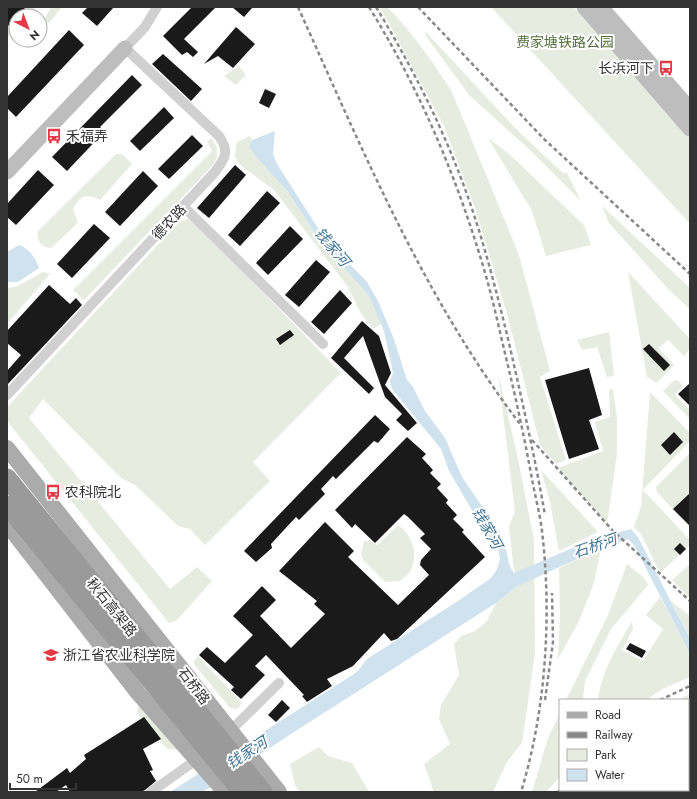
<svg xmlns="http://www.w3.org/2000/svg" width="697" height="799" font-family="Jost,'Noto Sans SC',sans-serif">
<rect width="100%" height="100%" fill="#fff"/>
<g fill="#e6ecdf">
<path d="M7,7h30l-9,9h-12v13l-9,9z"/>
<path d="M51,7h11l-13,16 -5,-3z"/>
<path d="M380,7h7c24,24 47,56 65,85l67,163 31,116 -10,6 26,83 -10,4 -16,-19 -32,-128 -33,-109 -31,-82z"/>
<path d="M491,7h83l116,131v86z"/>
<path d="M425,31l93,100 45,42h4l14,28 -52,-52 -60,-54 -43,-59z"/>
<path d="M239,66l7,9 -10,10 -12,-9z"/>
<path d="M250,136l2,4 -3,7 6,9 33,36 30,46 51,58 12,28 -8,5 -13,-17 -12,-25 -74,-97 -35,-26 -4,-8 2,-14z"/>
<path d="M211,138c8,10 8,17 2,27l-129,135 -11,-10 139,-139 -5,-9z"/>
<path d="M488,138l20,15 76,72 7,20 -45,11 -14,-45z"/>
<path d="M116,154h6l10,10 -32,36c-13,-7 -21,-4 -27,9l5,14 -27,25c-11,-1 -14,-7 -13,-17z"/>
<path d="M602,206l88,82v21l-20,-18 -61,-68z"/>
<path d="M189,218l7,5 145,150 -88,89 17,19 -65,64 -15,-16 -12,-3 -43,-41 -14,-7 -78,-79 -14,19 141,171 27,-22 15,14 -35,39 -8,3 -162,-202v-14l171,-184z"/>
<path d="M43,272l7,2 -43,50v-36l9,-1z"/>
<path d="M628,272l62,67v10l-6,7 -16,-16 -10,8 16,17 -17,18 -10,-6z"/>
<path d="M609,332l5,44 -7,1 -10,-30 -15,3 -5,-10z"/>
<path d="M498,373l19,81 17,86 1,113 -13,90 -15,19 -14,30h-59l-10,-28 26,-20 -11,-25 2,-14 18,-30 -5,-31 7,-8 14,-5 12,-10 9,-18 22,-17 -5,-22 -4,-38 6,-14z"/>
<path d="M678,380l5,6 -8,9 15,15v9l-27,-28 10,-10z"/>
<path d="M613,389l4,28v37l-10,70 -49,-56 45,-17 -8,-29 15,-5 -1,-27z"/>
<path d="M650,392l40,41v8l-47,49 47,50v5l-30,28 -19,-39 -7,-7 7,-20z"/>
<path d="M690,453v75l-33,-36 -1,-5z"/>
<path d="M541,470l57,62 -39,19 -9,-49z"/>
<path d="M398,525c14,10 21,28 13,45 -2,4 -8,8 -11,11l-15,1 -22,-22 -2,-6 3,-13h6l7,4z"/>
<path d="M601,548l-7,35 -15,38 -21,38 2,-44 -1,-47z"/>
<path d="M627,564l16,13 5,8 -37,44 -26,52 -2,19h-17l42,-85z"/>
<path d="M690,564v34l-18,-18z"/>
<path d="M660,597l30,57v23l-28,12 -16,11h-48c4,-31 19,-52 34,-79l1,8 -11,21 21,11 20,-32 -17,-14z"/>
<path d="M671,601l19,15v23z"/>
<path d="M198,656l44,47 -5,6 -7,-1 -36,-44v-3z"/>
<path d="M690,694v82l-2,2v-78h-11z"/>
<path d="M140,703l40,47 -13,-1 -28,-33 -2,-6z"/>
<path d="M560,713v64l-14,15h-14l16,-54z"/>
<path d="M319,747l9,9 24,7 17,29h-69l-5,-7 -5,-21z"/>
</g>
<g fill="#cfe2ee">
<path d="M275,131l-2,23 4,10 46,72 44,46 11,19 16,38 13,41 6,7 12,24 20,27 17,39 37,54 6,13 4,20 5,9 82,-35 35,-9 7,8 52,102v15l-56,-109 -6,-6 -27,9 -83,38 -22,17 -202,129 -83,55 -9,5h-32l187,-120 10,-13 91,-58 33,-23 6,-9 3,-10 -2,-11 -22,-31 -27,-46 -8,-22 -49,-60 -2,-8 3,-8 -9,-42 -15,-35 -51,-58 -30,-46 -33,-36 -6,-9 3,-7z"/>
<path d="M19,245c10,3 17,14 20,23l-21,14h-11v-30z"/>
</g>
<g fill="#1a1a1a">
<path d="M7,7h19l-19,20z"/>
<path d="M88,7h26l-17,19 -15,-13z"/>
<path d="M192,7h24l-32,32 14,13 -5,5 -6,-5 -5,3 -19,-19z"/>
<path d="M232,7h21l-9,10z"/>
<path d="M236,27l19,17 -22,24 -15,-12 -14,8z"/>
<path d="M69,30l15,15 -68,72 -9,-9v-11z"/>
<path d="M163,54l39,35 -11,12 -39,-37z"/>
<path d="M132,75l10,10 -42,42 5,4 -38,40 -15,-14z"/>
<path d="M265,89l11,5 -7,14 -10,-5z"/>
<path d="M164,107l10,11 -34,33 -10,-10z"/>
<path d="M192,135l11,11 -34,33 -11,-10z"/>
<path d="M235,165l11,10 -37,43 -12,-10z"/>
<path d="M38,170l16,15 -38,40 -9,-8v-13z"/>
<path d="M143,171l15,15 -38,40 -15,-14z"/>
<path d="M267,191l13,12 -40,43 -12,-11z"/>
<path d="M94,224l16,14 -38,40 -15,-14z"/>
<path d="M290,226l13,13 -35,36 -12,-12z"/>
<path d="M316,260l14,12 -31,35 -14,-12z"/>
<path d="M49,285l21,19 6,-6 6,7 -75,80v-14l14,-16 -14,-12v-12z"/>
<path d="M340,290l12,13 -28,31 -13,-12z"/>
<path d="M362,321l17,15 12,37 -6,12 32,38 -9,8 -12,-11 6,-6 -17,-17 -22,-61 -19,22 30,30 -5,6 -38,-36z"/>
<path d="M290,330l4,5 -14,10 -4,-6z"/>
<path d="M649,344l21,21 -6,6 -21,-22z"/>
<path d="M589,368l13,47 -13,5 10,29 -30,10 -24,-79z"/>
<path d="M690,383v23l-12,-12z"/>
<path d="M375,415l15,14 -12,14 -4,-2 -38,38 -3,-3 -12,13 4,5 -26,26 -3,-3 -25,27 1,4 -16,14 -12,-11z"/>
<path d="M674,432l9,10 -13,13 -9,-10z"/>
<path d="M407,437l19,17 -4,4 11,12 -3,3 11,11 -4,4 11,12 -2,3 11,12 -4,4 11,11 -2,2 23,25 -88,82 -6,2 -7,-8 -31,33 -26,13 5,7 -25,16 -5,-6 2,-1 -38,-40 -11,11 10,9 -24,24 -10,-9 3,-3 -35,-32 8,-8 18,16 28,-28 -20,-19 29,-30 14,14 -16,16 31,32 34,-34 -11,-10 3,-3 -38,-30 46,-49 29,29 -6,6 50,48 31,-30 -9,-10 1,-5 10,-11 -11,-11 5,-4 -17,-17 -4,-3 -29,29 -20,-19 -3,4 -17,-18z"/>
<path d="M690,493v33l-17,-17z"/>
<path d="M680,543l6,6 -6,6 -6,-6z"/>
<path d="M630,643l16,8 -4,7 -16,-9z"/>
<path d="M282,700l8,8 -14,14 -8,-7z"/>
<path d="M144,717l17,22 -18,10 10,21 -3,1 6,10 -11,9 -4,2h-71l-4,-7 -10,7h-21l32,-24 3,5 16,-14 -2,-4z"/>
</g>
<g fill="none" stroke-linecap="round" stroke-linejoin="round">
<g stroke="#d0d0d0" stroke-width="10">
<path d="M183,206l140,138"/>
<path d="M7,395l208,-223c10,-14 15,-20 4,-36l-94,-88 20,-21 12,-20"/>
<path d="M230,731l49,-48"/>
<path d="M151,792l45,-32"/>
</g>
<g stroke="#bdbdbd" stroke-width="15">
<path d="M584,7l106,122"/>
<path d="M601,7l89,102"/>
<path d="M7,172l118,-124"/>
</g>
<g stroke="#ababab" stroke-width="16">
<path d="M7,448l272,344"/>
<path d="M7,524l131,169 87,99"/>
</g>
<g stroke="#9a9a9a" stroke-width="19">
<path d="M7,478l256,314"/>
<path d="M7,505l235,287"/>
</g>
<g stroke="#888" stroke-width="2.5" stroke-dasharray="4 3" stroke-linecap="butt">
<path d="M298,7c65,144 126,291 222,417"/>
<path d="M369,7c50,81 87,168 114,259 10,33 17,67 25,100 9,37 17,75 24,113 3,17 8,35 10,52 10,85 4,179 -21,261"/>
<path d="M376,7c29,48 56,99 77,151 25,60 41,123 56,185 13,57 26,115 36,172"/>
<path d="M418,7l127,133 145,134"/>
<path d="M532,440l81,91 77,70"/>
<path d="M545,700l8,-58 -1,-49"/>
<path d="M660,700l30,-14"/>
<path d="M558,792l2,-2"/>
</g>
</g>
<defs>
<g id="bus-bare" transform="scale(1.2)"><path d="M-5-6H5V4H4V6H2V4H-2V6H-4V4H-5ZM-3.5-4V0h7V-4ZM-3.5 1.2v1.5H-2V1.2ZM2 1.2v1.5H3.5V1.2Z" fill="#e63946" stroke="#fff" stroke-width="2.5" paint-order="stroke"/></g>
<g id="university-bare" transform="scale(1.2)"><path d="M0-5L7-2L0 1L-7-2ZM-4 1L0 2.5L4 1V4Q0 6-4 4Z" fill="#e63946" stroke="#fff" stroke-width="2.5" paint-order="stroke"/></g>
</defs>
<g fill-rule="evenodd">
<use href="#bus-bare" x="666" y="68"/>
<use href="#bus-bare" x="54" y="136"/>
<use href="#bus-bare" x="53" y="492"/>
<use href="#university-bare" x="51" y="655"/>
</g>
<g text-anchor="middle" stroke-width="4" stroke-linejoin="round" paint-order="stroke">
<g font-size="14" fill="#56703f" stroke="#fff">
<text x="565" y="47">费家塘铁路公园</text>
</g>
<g font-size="14" fill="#333" stroke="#fff" text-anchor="start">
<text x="654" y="73" text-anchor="end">长浜河下</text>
<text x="66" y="141">禾福弄</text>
<text x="65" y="497">农科院北</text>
<text x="63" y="660">浙江省农业科学院</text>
</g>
<g font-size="14" fill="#333" stroke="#fff">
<text transform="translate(169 222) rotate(-47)" y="5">德农路</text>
<text transform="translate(112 607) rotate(51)" y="5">秋石高架路</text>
<text transform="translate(194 686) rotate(52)" y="5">石桥路</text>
</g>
<g font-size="15" font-style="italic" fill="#3f7597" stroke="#fff">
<text transform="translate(332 247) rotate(50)" y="5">钱家河</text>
<text transform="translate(487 528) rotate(61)" y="5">钱家河</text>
<text transform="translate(595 546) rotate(-19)" y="5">石桥河</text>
<text transform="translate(247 753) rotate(-33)" y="5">钱家河</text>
</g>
</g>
<rect width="697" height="799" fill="none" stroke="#333333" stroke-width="16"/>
<rect x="559" y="699" width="130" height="92" fill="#ffffff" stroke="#adadad"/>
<rect x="567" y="712" width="20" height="6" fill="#ababab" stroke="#adadad"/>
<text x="595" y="719" font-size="12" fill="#333333">Road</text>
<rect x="567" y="732" width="20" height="6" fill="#888888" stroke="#adadad"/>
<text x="595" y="739" font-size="12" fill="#333333">Railway</text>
<rect x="567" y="749" width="20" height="12" fill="#e6ecdf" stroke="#adadad"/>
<text x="595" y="759" font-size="12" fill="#333333">Park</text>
<rect x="567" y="769" width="20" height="12" fill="#cfe2ee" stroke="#adadad"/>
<text x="595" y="779" font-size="12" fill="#333333">Water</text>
<g transform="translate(28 28) rotate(138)"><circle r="19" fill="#ffffff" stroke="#adadad"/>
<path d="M0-3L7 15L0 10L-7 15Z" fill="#e63946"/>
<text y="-6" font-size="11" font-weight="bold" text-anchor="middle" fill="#333333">N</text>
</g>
<path d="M10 783v6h66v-6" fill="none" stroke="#333333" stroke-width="2"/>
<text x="16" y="783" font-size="12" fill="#333333" stroke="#ffffff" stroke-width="3" paint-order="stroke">50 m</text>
</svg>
